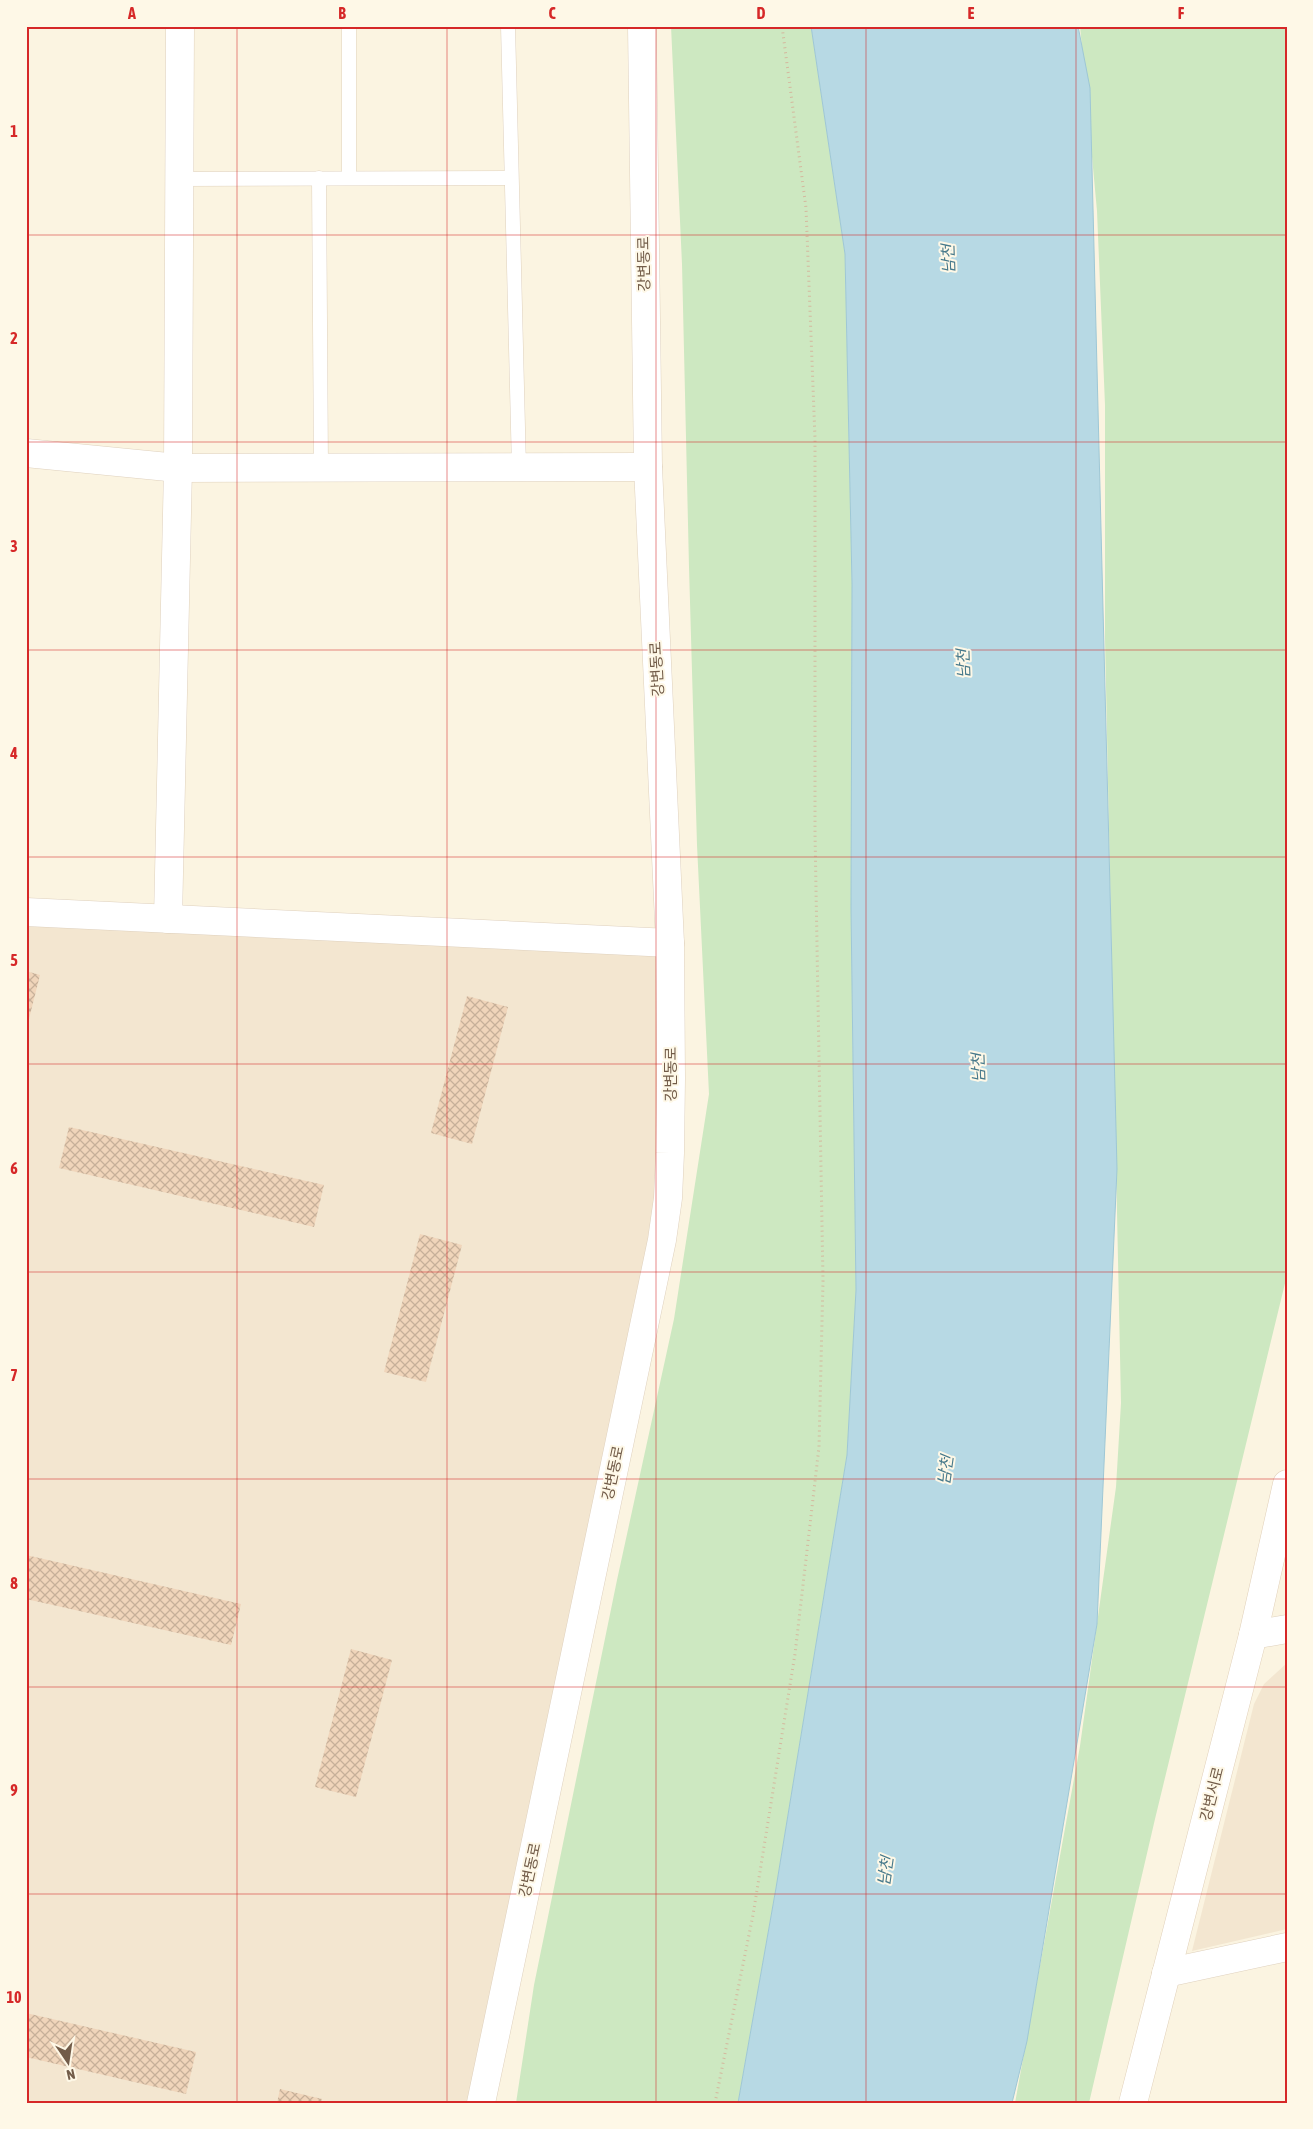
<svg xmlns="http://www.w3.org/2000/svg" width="1313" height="2129" font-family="'Asap Condensed','Noto Sans KR',sans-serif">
<defs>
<pattern id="building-cross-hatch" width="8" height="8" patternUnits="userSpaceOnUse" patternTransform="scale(1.25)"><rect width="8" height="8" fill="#f0d5ba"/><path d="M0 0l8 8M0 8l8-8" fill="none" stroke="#c7b099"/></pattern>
</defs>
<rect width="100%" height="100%" fill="#fbf4e1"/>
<g fill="#f3e6d0">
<path d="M26,909l644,34v210l-193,950h-451z"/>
<path d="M1287,1663v266l-95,22 62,-247 10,-20z"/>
</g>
<g fill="#cde8c1">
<path d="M671,26h140l34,228 7,330 -1,324 5,382 -9,165 -71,433 -38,215h-222l18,-118 83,-405 57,-261 35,-225 -12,-249 -8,-278 -7,-303z"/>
<path d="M1080,26h207v1249l-132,544 -66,284h-74l65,-357 36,-259 5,-84 -16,-765v-233l-8,-194z"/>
</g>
<path fill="#b7d9e4" stroke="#9ec7d5" d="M811,26h267l12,62 27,1081 -20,455 -70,417 -15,62h-274l38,-215 71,-433 9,-165 -5,-382 1,-324 -7,-330z"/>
<g fill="url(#building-cross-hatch)">
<path d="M26,971l14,4 -13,52h-1z"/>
<path d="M467,996l41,11 -36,137 -41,-11z"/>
<path d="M69,1127l255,58 -10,42 -255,-59z"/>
<path d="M420,1234l42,11 -36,137 -42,-10z"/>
<path d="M26,1555l215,49 -10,41 -205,-46z"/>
<path d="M351,1649l41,11 -36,137 -41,-10z"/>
<path d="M26,2013l170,39 -10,42 -160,-37z"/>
<path d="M280,2089l42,10 -1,4h-44z"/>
</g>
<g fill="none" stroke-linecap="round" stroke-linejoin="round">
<g stroke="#dfd1be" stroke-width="15">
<g id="lane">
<path d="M349,26v152"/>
<path d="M508,26l11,442"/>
<path d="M319,178l2,290"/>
<path d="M179,179l332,-1"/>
</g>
</g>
<g stroke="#dfd1be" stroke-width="29">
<g id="street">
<path d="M26,453l152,15 470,-1"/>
<path d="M26,912l644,31"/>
<path d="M168,919l10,-451 2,-442"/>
<path d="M1253,1635l34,-6"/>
<path d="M1166,1973l121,-26"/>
<path d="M481,2103l181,-863 6,-42 2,-45 1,-75 -1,-135 -22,-476 -6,-441"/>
</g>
</g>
<g stroke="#e1d0b9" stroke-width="29">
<path id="secondary" d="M1133,2103l120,-468 34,-151"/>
</g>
<path stroke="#d4b89e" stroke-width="3" stroke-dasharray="1 4" stroke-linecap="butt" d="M715,2103l38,-188 42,-261 24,-207 4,-166 -8,-448v-395l-9,-230 -24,-182"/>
<use href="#lane" stroke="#fff" stroke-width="14"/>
<use href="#street" stroke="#fff" stroke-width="28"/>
<use href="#secondary" stroke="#fff" stroke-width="28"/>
</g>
<path fill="none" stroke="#d62828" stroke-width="1" stroke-opacity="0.55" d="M237,26v2077M447,26v2077M656,26v2077M866,26v2077M1076,26v2077M26,235h1261M26,442h1261M26,650h1261M26,857h1261M26,1064h1261M26,1272h1261M26,1479h1261M26,1687h1261M26,1894h1261"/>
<g text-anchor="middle" stroke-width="4" stroke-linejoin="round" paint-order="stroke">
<g font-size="15" fill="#725c49" stroke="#fef8e7">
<text transform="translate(644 264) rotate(-91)" y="5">강변동로</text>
<text transform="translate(657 669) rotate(-93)" y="5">강변동로</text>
<text transform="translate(671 1074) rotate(-90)" y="5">강변동로</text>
<text transform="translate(613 1473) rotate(-78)" y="5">강변동로</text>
<text transform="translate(1212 1794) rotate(-76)" y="5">강변서로</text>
<text transform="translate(530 1870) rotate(-78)" y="5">강변동로</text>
</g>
<g font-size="16" font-style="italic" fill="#47798b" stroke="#fef8e7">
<text transform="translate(948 259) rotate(-92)" y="6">남천</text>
<text transform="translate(963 664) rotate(-92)" y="6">남천</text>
<text transform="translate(978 1068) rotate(-92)" y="6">남천</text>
<text transform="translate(945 1470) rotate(-82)" y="6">남천</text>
<text transform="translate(885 1871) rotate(-82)" y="6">남천</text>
</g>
</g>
<rect width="1313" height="2129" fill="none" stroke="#fef8e7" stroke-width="55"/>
<g transform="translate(68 2062) rotate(167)" stroke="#fef8e7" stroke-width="4" paint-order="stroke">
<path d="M0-4L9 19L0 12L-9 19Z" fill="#725c49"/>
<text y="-8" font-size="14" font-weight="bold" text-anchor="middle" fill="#725c49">N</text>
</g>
<rect x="28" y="28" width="1258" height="2074" fill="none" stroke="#d62828" stroke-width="2"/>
<g font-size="16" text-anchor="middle" font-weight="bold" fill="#d62828">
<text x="132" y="19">A</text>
<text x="342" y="19">B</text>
<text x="552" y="19">C</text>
<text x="761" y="19">D</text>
<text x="971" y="19">E</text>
<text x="1181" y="19">F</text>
<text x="14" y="137">1</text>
<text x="14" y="344">2</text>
<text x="14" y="552">3</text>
<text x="14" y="759">4</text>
<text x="14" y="966">5</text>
<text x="14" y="1174">6</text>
<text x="14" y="1381">7</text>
<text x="14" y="1589">8</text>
<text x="14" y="1796">9</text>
<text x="14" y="2003">10</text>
</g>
</svg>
